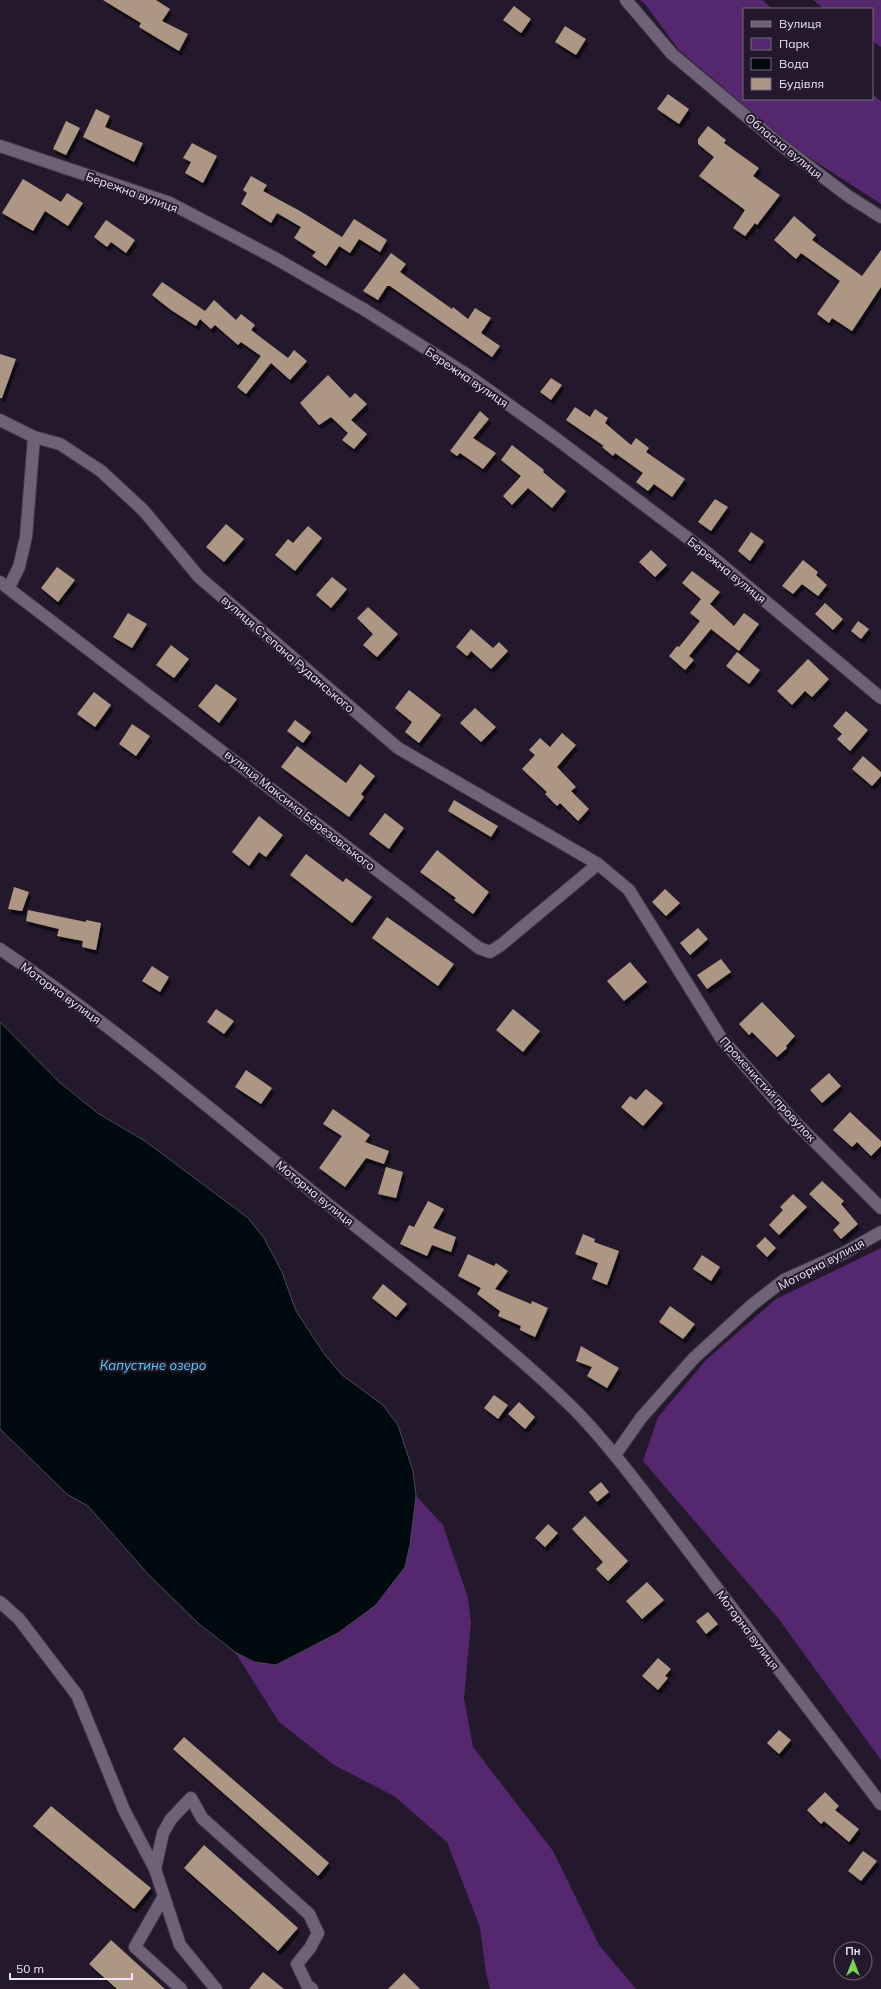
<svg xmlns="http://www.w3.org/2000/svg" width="881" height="1989" font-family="Mulish,sans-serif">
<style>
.green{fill:#54276e}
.water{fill:#000a0f;stroke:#484c54}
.building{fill:#ad9784;filter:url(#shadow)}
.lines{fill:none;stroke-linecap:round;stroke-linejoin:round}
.minor-casing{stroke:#3f3645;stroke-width:14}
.minor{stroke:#6f6278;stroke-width:12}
.labels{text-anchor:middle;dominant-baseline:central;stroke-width:4;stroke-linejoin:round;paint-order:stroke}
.street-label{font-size:12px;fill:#efe7f4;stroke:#24192c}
.water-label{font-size:13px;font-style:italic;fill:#4ed1f5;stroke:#24192c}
</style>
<defs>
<filter id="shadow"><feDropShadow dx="2.5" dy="4.5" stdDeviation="0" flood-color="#0009"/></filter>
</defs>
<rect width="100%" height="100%" fill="#24192c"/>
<!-- green -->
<path class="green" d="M640 0H762L772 9H744V99H872V94L881 101V204L793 147 679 50 645 4Z
M813 0H881V47L872 41V9H824Z
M881 1248V1760L778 1618 643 1461 658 1417 707 1359 776 1299Z
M416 1496 443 1525 468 1598 471 1623 464 1698 473 1747 553 1851 599 1945 636 1989H490L486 1973 480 1927 447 1842 394 1796 334 1765 279 1722 235 1652 254 1662 410 1545Z"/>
<!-- water -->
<path class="water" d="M0 1022 59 1082 99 1114 145 1141 248 1218 264 1238 282 1272 296 1311 325 1355 342 1375 383 1405 398 1425 413 1471 416 1496 410 1545 405 1567 376 1605 338 1633 276 1665 254 1662 235 1652 199 1624 147 1573 88 1506 68 1495 0 1429Z"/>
<!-- building -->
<path class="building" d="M103 0H156L170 9 162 21 188 34 179 51 139 27 141 23Z
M514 6 531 19 521 33 503 20Z
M565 26 586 39 576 55 555 42Z
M668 94 689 109 679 124 657 109Z
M96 109 110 116 105 127 143 143 134 162 83 137Z
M66 121 80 128 66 155 53 149Z
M708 126 726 140 724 143 759 168 753 176 780 195 757 225 755 223 745 236 733 228 745 210 699 176 714 157 698 144V139Z
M192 143 217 156 203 183 185 173 191 162 183 158Z
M251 176 267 185 263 191 300 211 342 237 354 219 387 240 380 252 359 239 350 253 339 246 326 266 312 256 316 252 294 238 301 227 277 213 271 223 241 204 247 193 243 190Z
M23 179 61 202 67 193 83 203 68 226 45 211 33 231 2 213Z
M794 216 816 235 812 240 862 276 881 250V287L852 331 832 318 829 323 817 314 840 281 801 253 796 259 774 240Z
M106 220 135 240 126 253 111 242 107 247 94 237Z
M391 253 406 264 400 272 452 309 453 307 468 319 475 308 491 318 481 333 500 346 492 357 390 286H387L378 300 363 291Z
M162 282 205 311 214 300 236 320 241 314 255 325 251 330 288 358 294 350 307 361 290 380 271 363 246 394 237 387 261 356 241 342 238 345 215 325 211 329 200 319 196 326 171 310 152 295Z
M0 354 16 359 2 398H0Z
M328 375 350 398 355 393 367 404 351 420 367 434 354 449 342 440 348 433 331 417 319 425 300 403Z
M551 378 562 385 551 400 540 392Z
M575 407 590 417 595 409 608 418 605 423 631 445 636 438 649 448 646 452 685 479 672 497 654 484 648 491 636 482 643 473 615 453 613 456 602 447 604 446 566 420Z
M480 411 489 419 473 438 496 453 483 469 460 453 457 456 450 451Z
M512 445 544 470 543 472 566 491 552 508 528 488 512 505 503 496 521 476 501 460Z
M715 499 728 507 711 531 698 522Z
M226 524 244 539 224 562 206 547Z
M308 526 322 538 295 571 275 555 288 539 293 543Z
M751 532 764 541 750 561 738 551Z
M651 550 667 565 655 577 639 562Z
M803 560 818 572 816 575 827 585 818 596 802 584 793 594 782 586Z
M57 567 75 580 58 602 41 588Z
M692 571 720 592 710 604 734 626 744 613 759 624 739 651 711 629 689 656 694 660 685 670 669 656 677 646 679 647 700 621 690 613 701 599 682 583Z
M332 577 347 589 331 608 316 595Z
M825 603 843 619 833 630 815 614Z
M368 607 398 634 377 657 363 645 373 634 357 618Z
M128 613 147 624 132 648 113 637Z
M858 621 869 629 861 639 851 631Z
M471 629 493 648 499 642 508 651 491 669 471 651 467 656 456 647Z
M171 645 189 659 174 678 156 665Z
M737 652 760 670 749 684 726 666Z
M808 659 829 679 812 697 805 691 792 705 777 691Z
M216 684 237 699 219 723 198 706Z
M409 690 441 715 419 743 405 732 412 722 395 708Z
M94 692 111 705 95 727 77 714Z
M475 708 496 727 481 742 460 723Z
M846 711 868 730 850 751 837 739 842 734 833 726Z
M295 720 311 732 303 743 287 731Z
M132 724 150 736 136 756 119 744Z
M562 733 576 745 557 767 576 787 571 791 589 809 578 821 560 803 557 806 545 794 547 792 522 769 535 755 529 750 540 738 550 747Z
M297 746 346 783 360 764 375 776 361 794 364 797 349 817 281 767Z
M863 756 881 772V776L872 786 852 769Z
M454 800 498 826 491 837 448 811Z
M385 813 404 828 389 849 369 834Z
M259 816 283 835 266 857 259 852 249 866 232 852Z
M437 850 489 892 473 914 454 900 456 898 420 872Z
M306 854 343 882 346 878 372 897 352 923 290 875Z
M14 887 29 892 22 911 8 909Z
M665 889 680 903 666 916 652 902Z
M28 910 86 922V920L101 923 96 950 82 947 83 941 57 936 59 929 26 921Z
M387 917 454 964 438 986 372 938Z
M698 928 708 939 690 955 680 943Z
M721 959 731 972 707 989 697 975Z
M630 962 647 982 624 1001 607 981Z
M152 966 169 977 160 992 142 981Z
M762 1002 795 1036 786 1046 787 1048 777 1057 752 1032 749 1035 739 1024Z
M216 1009 234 1021 224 1034 207 1022Z
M513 1009 540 1031 523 1052 496 1030Z
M246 1070 272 1088 261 1104 235 1087Z
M829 1073 841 1086 822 1103 810 1090Z
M646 1089 663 1103 643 1126 621 1107 630 1096 636 1100Z
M333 1109 370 1135 365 1142 389 1151 384 1164 366 1158 345 1187 319 1168 342 1136 323 1124Z
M850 1112 881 1141V1146L871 1156 857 1142 852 1147 833 1130Z
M386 1167 403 1172 396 1198 378 1194Z
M822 1181 844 1201 841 1204 858 1224 841 1239 833 1230 840 1223 809 1194Z
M793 1194 807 1207 779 1235 769 1225 783 1210 780 1207Z
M428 1201 444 1209 433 1228 456 1237 451 1252 432 1245 427 1256 400 1244 409 1225 414 1227Z
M583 1234 595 1239 594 1242 619 1251 607 1285 592 1279 598 1263 575 1254Z
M765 1237 776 1248 767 1257 756 1246Z
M468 1254 494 1266 496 1263 508 1271 495 1289 531 1304 532 1301 548 1308 535 1337 520 1330 521 1326 498 1316 500 1311 477 1294 481 1288 458 1276Z
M702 1255 720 1267 711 1281 693 1269Z
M383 1284 407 1304 396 1317 372 1298Z
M670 1306 695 1324 683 1339 659 1322Z
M581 1346 619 1368 607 1388 587 1376 592 1367 576 1361Z
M494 1395 508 1405 498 1419 484 1408Z
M519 1402 535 1417 525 1429 508 1414Z
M601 1482 609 1492 597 1502 589 1492Z
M585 1516 628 1561 608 1581 596 1569 603 1562 572 1529Z
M548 1524 558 1533 545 1547 535 1538Z
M647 1582 664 1600 642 1619 626 1601Z
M708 1612 718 1624 706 1634 696 1621Z
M658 1658 671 1669 665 1676 668 1678 658 1690 642 1676Z
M779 1730 791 1740 779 1754 767 1743Z
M184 1737 329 1863 318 1876 173 1749Z
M825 1792 839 1806 835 1810 859 1829 849 1842 824 1821 821 1824 807 1810Z
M51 1806 151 1888 134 1909 33 1826Z
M204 1845 298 1928 278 1951 184 1868Z
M863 1851 877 1861 861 1881 848 1871Z
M111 1940 165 1989H117L89 1964Z
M263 1972 284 1989H249Z
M404 1973 420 1989H388Z"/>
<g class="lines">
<defs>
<path id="minor" d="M626 0 672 54 777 142 848 196 881 217
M0 146 170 203 273 257 365 310 466 374 554 437 709 554 881 698
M0 420 34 437 60 444 101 471 144 511 199 577 398 748 598 864 629 890 721 1038 791 1118 881 1208
M0 582 479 948 490 952 501 945 598 864
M9 587 19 567 26 537 34 437
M0 949C112 1025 215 1113 320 1198 405 1266 494 1332 573 1408 600 1435 624 1466 647 1496L881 1804
M615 1455 641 1418 694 1358 752 1305 784 1280 844 1253 881 1232
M0 1602 19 1619 77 1695 124 1810 155 1869
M164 1896 135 1947 181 1989
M216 1989 180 1945 155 1869 163 1833 171 1819 191 1798 202 1818 309 1914 318 1933 310 1948 297 1964 307 1985 312 1989"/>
</defs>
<!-- minor casing -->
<use href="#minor" class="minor-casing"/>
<!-- minor -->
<use href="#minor" class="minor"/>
</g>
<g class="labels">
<!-- street labels -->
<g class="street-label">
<text transform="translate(784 146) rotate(39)">Обласна вулиця</text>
<text transform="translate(132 192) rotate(20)">Бережна вулиця</text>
<text transform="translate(467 377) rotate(34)">Бережна вулиця</text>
<text transform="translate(727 570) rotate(39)">Бережна вулиця</text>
<text transform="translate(288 654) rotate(41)">вулиця Степана Руданського</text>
<text transform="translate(300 810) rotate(38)">вулиця Максима Березовського</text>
<text transform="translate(61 993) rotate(36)">Моторна вулиця</text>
<text transform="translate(768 1089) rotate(48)">Променистий провулок</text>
<text transform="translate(315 1193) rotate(39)">Моторна вулиця</text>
<text transform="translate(821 1264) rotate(-28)">Моторна вулиця</text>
<text transform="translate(748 1630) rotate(53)">Моторна вулиця</text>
</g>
<!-- water labels -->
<g class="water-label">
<text x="153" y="1365">Капустине озеро</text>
</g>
</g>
<!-- legend -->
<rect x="743" y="8" width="130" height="92" fill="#24192c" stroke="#756b7c"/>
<rect x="751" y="21" width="20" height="6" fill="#6f6278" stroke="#756b7c"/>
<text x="779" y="28" font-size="12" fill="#efe7f4">Вулиця</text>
<rect x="751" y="38" width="20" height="12" fill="#54276e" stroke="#756b7c"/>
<text x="779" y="48" font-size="12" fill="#efe7f4">Парк</text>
<rect x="751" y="58" width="20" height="12" fill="#000a0f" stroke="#756b7c"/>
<text x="779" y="68" font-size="12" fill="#efe7f4">Вода</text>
<rect x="751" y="78" width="20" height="12" fill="#ad9784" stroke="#756b7c"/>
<text x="779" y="88" font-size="12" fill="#efe7f4">Будівля</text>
<!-- north arrow -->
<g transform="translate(853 1961)"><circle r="19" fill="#24192c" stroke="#756b7c"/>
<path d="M0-3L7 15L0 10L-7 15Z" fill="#7dd154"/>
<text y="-6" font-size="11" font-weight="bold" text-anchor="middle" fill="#efe7f4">Пн</text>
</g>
<!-- scale -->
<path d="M10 1973v6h122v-6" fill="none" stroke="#efe7f4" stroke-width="2"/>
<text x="16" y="1973" font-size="12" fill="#efe7f4" stroke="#24192c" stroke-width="3" paint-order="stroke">50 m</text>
</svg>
